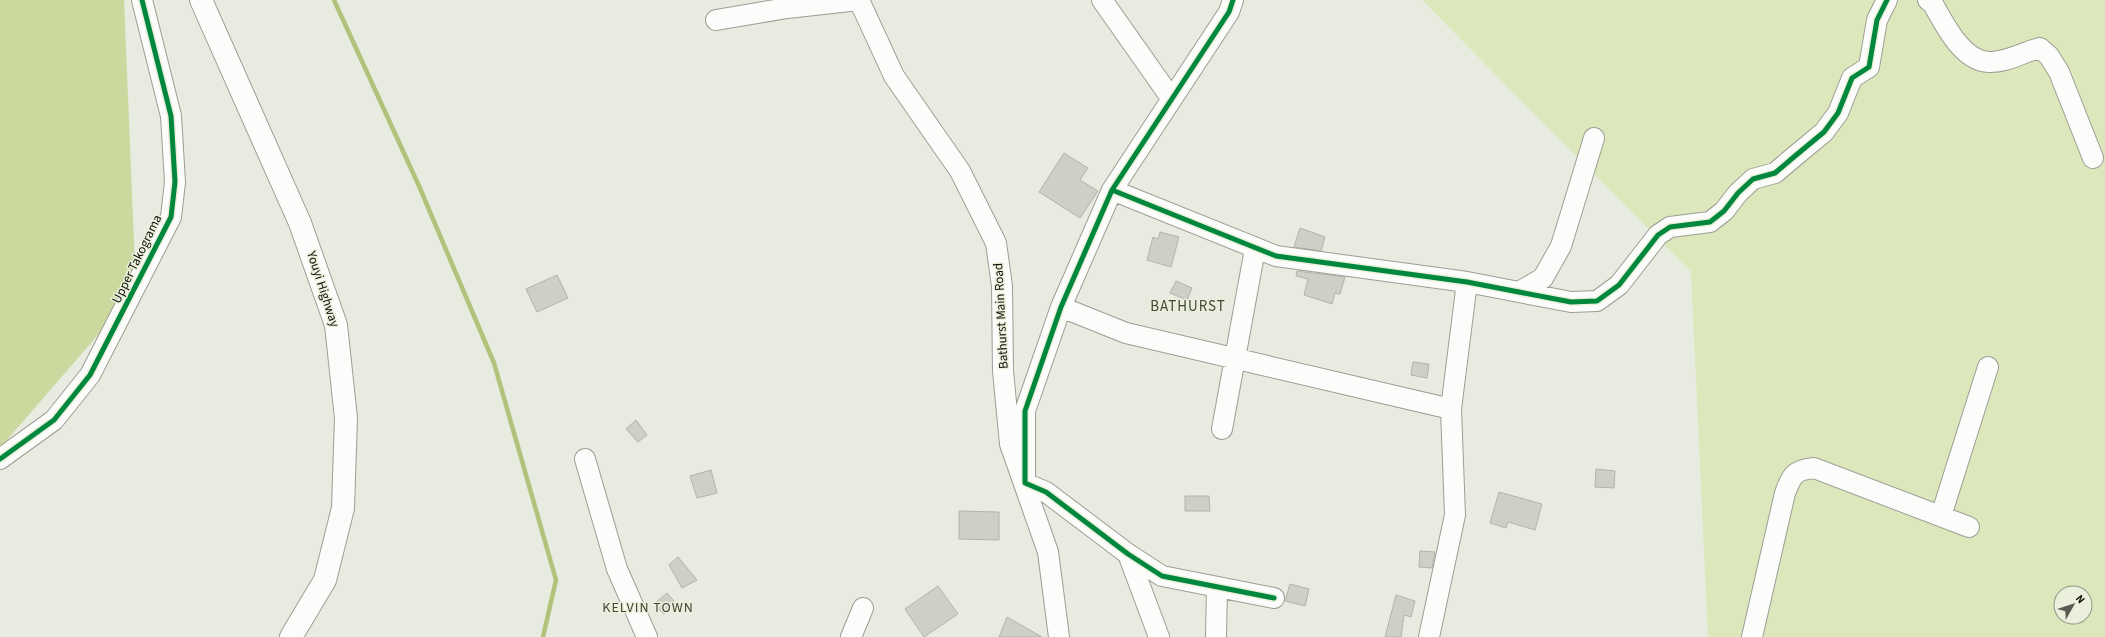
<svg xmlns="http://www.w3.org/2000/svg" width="2105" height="637" font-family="'Source Sans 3',sans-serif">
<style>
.green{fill:#dce8bb;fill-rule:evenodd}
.forest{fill:#cbd99f}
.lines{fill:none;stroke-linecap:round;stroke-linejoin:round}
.stream{stroke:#b1c27a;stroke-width:4.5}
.building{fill:#ced0c7;stroke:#b2b4ab}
.minor-casing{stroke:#9c9e96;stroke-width:22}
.major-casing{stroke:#9c9e96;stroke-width:24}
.minor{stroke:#fcfcfa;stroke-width:20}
.major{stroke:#fcfcfa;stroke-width:22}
.cycleway-casing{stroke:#eaf0db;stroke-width:8}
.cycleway{stroke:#00873e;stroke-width:5}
.labels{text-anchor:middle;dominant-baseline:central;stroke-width:3;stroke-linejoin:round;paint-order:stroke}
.street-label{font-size:13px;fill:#0d0f08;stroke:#eaf0db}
.neighbourhood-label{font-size:14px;letter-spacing:1px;fill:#414634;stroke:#eaf0db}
.quarter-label{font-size:15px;letter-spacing:1px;fill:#414634;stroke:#eaf0db}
</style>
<rect width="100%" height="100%" fill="#e8ebe0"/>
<!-- green -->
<path class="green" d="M1422 0H2105V637H1708L1691 272ZM2061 593H2085V617H2061Z"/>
<!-- forest -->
<path class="forest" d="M0 0H124L136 291 0 448Z"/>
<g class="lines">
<!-- stream -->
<path class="stream" d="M334 0 419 186 494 363 556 580 543 637"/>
</g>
<!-- building -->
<path class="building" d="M1064 153 1088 168 1080 180 1098 191 1080 218 1039 192Z
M1300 228 1325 237 1321 251 1294 247Z
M1160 232 1179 237 1171 267 1147 260 1153 237 1158 239Z
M1297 271 1345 277 1340 294 1335 293 1332 304 1304 295 1308 279 1296 276Z
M557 275 568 298 537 312 526 289Z
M1176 281 1192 288 1187 300 1170 293Z
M1413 362 1429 364 1427 378 1411 375Z
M636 420 647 435 638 442 626 429Z
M1596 469 1615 471 1614 488 1595 487Z
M711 470 717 493 697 498 690 476Z
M1499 492 1542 504 1535 530 1508 522 1506 528 1490 523Z
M1185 496H1209L1210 511H1185Z
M959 511 999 512V540L959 539Z
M1420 551 1435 552 1432 568 1419 567Z
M678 557 697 580 682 588 669 565Z
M1290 584 1309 589 1305 606 1285 601Z
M938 586 958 614 924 637 905 609Z
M667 593 674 601 664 614 654 604Z
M1396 595 1415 601 1411 617 1404 615 1401 637H1385Z
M1007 617 1042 637H999Z"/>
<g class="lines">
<defs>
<path id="minor" d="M859 0 894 76 960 171 996 243 1002 286 1003 371 1010 444 1048 552 1059 637
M1102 0 1171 98
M1233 0 1229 12 1112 190 1061 307 1025 411V483L1046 492 1128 554 1162 576 1274 598
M1928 0 1933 4C1945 25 1962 61 1989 62 2006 63 2023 52 2040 48L2049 56 2059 72 2093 158
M716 20 787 8 859 0
M1112 190 1276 256 1467 282 1571 302 1597 301 1619 285 1658 235 1670 227 1710 222 1724 211 1738 193 1753 179 1775 173 1795 156 1824 132 1838 113 1852 78 1869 67 1877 20 1887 0
M1519 292 1543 278 1561 246 1594 138
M1061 307 1126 333 1451 409
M1222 429 1255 249
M0 459 54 420 90 375 171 217 175 182 171 116 142 0
M585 459 617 569 647 637
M1941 516 1988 367
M1128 554 1159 637
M851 637 863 608
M1216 637 1217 587
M1429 637 1455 515 1451 409 1467 282
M1752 637 1785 493C1792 475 1794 470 1814 468L1969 527"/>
<path id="major" d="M201 0 300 223 336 325 346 418 343 508 325 580 291 637"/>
</defs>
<!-- minor casing -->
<use href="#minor" class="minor-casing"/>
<!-- major casing -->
<use href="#major" class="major-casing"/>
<!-- minor -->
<use href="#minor" class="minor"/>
<!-- major -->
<use href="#major" class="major"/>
<defs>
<path id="cycleway" d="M1233 0 1229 12 1112 190 1061 307 1025 411V483L1046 492 1128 554 1162 576 1274 598
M1112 190 1276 256 1467 282 1571 302 1597 301 1619 285 1658 235 1670 227 1710 222 1724 211 1738 193 1753 179 1775 173 1795 156 1824 132 1838 113 1852 78 1869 67 1877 20 1887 0
M0 459 54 420 90 375 171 217 175 182 171 116 142 0"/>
</defs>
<!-- cycleway casing -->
<use href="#cycleway" class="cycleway-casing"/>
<!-- cycleway -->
<use href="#cycleway" class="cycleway"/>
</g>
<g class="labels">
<!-- street labels -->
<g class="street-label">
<text transform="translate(137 259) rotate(-64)">Upper Takograma</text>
<text transform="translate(323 289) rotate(72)">Youyi Highway</text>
<text transform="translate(1001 316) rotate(-93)">Bathurst Main Road</text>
</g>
<!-- neighbourhood labels -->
<g class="neighbourhood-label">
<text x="648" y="608">KELVIN TOWN</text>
</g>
<!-- quarter labels -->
<g class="quarter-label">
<text x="1188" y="306">BATHURST</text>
</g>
</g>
<!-- north arrow -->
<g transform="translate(2073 605) rotate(51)"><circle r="19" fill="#eaf0db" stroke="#929687"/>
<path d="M0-3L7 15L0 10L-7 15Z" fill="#5a5c54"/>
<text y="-6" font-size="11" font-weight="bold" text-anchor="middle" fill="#0d0f08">N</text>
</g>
</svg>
